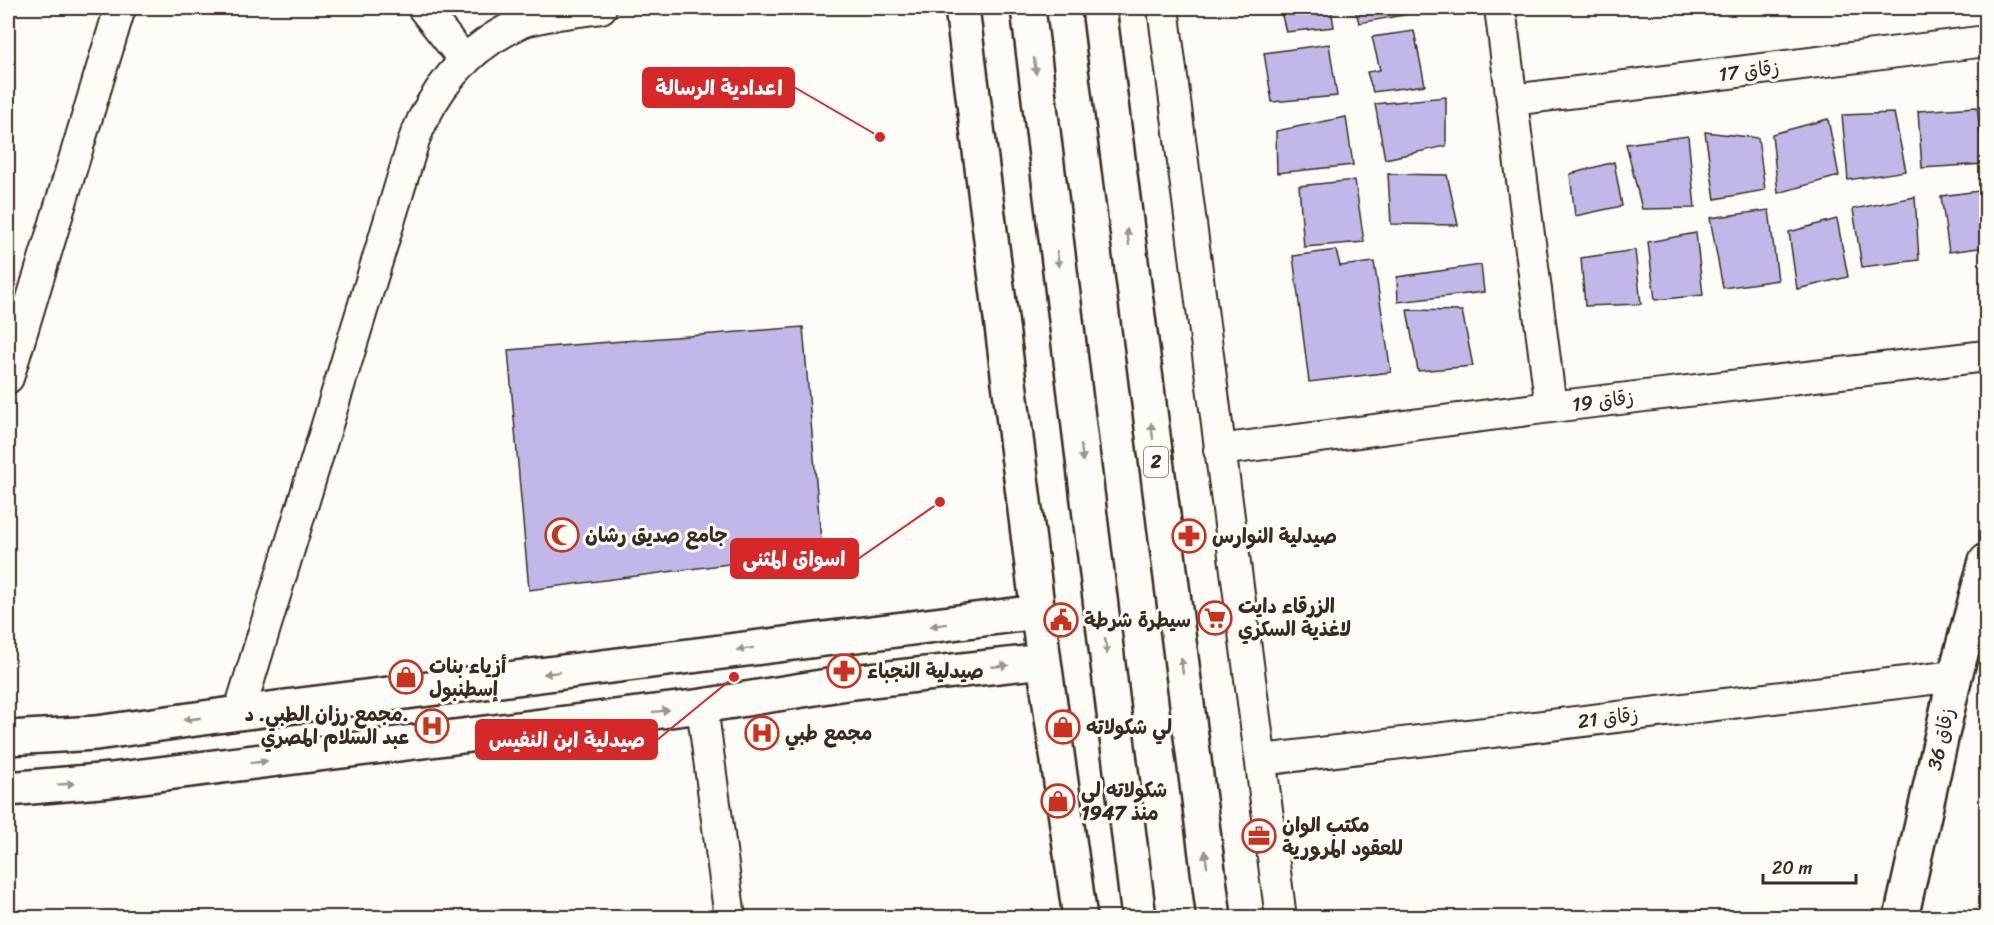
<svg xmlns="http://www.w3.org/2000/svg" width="1994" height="925" font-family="Sriracha,'Playpen Sans Arabic',sans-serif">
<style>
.building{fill:#c2b7e9;stroke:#3b2a1e;stroke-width:1.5}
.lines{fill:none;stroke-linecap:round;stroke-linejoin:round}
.minor-casing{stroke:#3b2a1e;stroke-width:34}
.tertiary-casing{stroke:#3b2a1e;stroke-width:38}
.trunk-casing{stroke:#3b2a1e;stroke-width:38}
.minor{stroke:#fdfcf7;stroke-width:30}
.tertiary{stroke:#fdfcf7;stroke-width:33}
.trunk{stroke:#fdfcf7;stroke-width:33}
.oneway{fill:#9c938a}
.labels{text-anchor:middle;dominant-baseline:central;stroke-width:6;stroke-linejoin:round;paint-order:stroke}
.shield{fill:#fdfcf7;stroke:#75695f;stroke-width:1.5}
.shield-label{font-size:18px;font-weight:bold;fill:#3b2a1e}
.street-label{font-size:20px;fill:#3b2a1e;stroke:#fdfcf7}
.poi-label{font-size:20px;font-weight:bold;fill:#3b2a1e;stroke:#fdfcf7;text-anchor:start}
.leader{fill:none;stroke:#d62828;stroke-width:2}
.callout-dot{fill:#d62828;stroke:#fdfcf7;stroke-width:2}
.callout{fill:#d62828;stroke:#d62828;stroke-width:2}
.callout-label{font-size:21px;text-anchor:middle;font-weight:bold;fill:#fff}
</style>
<rect width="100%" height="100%" fill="#fdfcf7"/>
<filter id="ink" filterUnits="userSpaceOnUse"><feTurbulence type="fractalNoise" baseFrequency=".0167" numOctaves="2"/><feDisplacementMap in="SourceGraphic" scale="12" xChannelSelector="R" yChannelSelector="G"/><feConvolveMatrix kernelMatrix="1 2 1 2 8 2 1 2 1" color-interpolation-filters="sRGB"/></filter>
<g filter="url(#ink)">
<!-- building -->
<path class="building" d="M1280 8H1331L1334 27 1286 32Z
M1355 8H1426L1427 11 1359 23Z
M1414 31 1425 85 1373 92 1367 72 1380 70 1372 37Z
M1329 44 1337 96 1272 102 1264 53Z
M1446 97V146L1385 159 1375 104Z
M1977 107 1984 164 1922 168 1918 111Z
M1894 113 1906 171 1848 180 1842 115Z
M1346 117 1353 165 1277 173 1276 131Z
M1828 119 1839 176 1778 193 1772 134Z
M1705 132 1758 138 1765 190 1715 199Z
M1688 136 1695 208 1642 209 1626 144Z
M1614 162 1622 206 1575 216 1570 174Z
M1388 174 1447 175 1458 225 1391 224Z
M1355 180 1364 242 1304 247 1299 186Z
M1986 190V247L1949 252 1941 196Z
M1915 197 1919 260 1862 267 1853 209Z
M1769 210 1778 280 1723 288 1710 218Z
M1837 219 1848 277 1797 289 1789 232Z
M1696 233 1703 295 1655 300 1648 242Z
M1336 250 1340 266 1374 262 1391 372 1309 382 1293 256Z
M1635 250 1641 304 1585 306 1581 258Z
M1481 265 1484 292 1398 302 1397 277Z
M1407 310 1462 311 1473 366 1418 371Z
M803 327 822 552 529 590 508 350Z"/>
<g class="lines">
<defs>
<path id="minor" d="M423 8 465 61
M1163 8 1281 918
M1500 8 1551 407
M1512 100 1986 41
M8 378 120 8
M1219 450 1551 407 1986 356
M702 706 730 918
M239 713 415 137C433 93 463 53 507 30 513 27 520 22 528 20 551 14 576 11 601 8
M1261 760 1955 676"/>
<path id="tertiary" d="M962 8 1044 661 1080 918
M8 738 96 733 239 713 1038 612
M8 789 111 780 702 706 853 682 1044 661
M1901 918 1955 676 1986 561"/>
<path id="trunk" d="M1028 8 1139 918
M1099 8 1214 918"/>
</defs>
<!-- minor casing -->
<use href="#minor" class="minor-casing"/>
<!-- tertiary casing -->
<use href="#tertiary" class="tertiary-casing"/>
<!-- trunk casing -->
<use href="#trunk" class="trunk-casing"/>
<!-- minor -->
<use href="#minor" class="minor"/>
<!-- tertiary -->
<use href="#tertiary" class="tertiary"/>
<!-- trunk -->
<use href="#trunk" class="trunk"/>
</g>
<!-- one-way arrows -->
<defs><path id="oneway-solid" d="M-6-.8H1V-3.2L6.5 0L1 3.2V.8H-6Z" transform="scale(1.5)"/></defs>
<g class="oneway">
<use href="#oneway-solid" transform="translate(1035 66) rotate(83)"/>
<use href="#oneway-solid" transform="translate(1128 237) rotate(-97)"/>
<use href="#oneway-solid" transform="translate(1058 259) rotate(83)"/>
<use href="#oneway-solid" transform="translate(1152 431) rotate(-97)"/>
<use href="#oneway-solid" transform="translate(1082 453) rotate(83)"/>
<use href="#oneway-solid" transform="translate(939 625) rotate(173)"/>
<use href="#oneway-solid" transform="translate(1106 646) rotate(83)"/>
<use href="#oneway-solid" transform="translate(745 649) rotate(173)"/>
<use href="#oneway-solid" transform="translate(1000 666) rotate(-6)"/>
<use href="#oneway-solid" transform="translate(1182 666) rotate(-97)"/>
<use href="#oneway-solid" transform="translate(552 673) rotate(173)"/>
<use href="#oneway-solid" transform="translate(661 711) rotate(-7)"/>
<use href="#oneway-solid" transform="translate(192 719) rotate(172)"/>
<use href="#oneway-solid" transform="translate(259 762) rotate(-7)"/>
<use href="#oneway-solid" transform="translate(66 784) rotate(-5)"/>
<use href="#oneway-solid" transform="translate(1206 859) rotate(-97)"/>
</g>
</g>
<!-- icons -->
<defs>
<symbol id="mosque-ring" viewBox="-11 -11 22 22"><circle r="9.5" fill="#fdfcf7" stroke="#c8321e" stroke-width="1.5"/><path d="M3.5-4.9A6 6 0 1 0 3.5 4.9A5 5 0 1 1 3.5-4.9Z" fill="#c8321e"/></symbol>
<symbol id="pharmacy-ring" viewBox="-11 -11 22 22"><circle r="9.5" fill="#fdfcf7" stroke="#c8321e" stroke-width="1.5"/><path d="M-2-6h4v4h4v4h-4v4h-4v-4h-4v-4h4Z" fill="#c8321e"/></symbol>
<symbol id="supermarket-ring" viewBox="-11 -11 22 22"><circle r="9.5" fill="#fdfcf7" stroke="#c8321e" stroke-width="1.5"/><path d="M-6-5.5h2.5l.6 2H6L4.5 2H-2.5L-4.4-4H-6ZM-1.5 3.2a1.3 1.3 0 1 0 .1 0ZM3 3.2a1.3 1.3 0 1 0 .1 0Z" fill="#c8321e"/></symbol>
<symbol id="civic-ring" viewBox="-11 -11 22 22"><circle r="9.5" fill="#fdfcf7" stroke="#c8321e" stroke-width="1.5"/><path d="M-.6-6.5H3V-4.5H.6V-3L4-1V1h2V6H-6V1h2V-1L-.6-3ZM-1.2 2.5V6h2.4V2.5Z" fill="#c8321e"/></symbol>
<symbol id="shop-ring" viewBox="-11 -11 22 22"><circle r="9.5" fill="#fdfcf7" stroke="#c8321e" stroke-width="1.5"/><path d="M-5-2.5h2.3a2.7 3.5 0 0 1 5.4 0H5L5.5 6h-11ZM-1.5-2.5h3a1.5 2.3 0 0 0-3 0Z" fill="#c8321e"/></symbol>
<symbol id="hospital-ring" viewBox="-11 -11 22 22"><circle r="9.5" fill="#fdfcf7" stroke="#c8321e" stroke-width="1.5"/><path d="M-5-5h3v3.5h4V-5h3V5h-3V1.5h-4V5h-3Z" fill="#c8321e"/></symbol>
<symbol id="office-ring" viewBox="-11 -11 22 22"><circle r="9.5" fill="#fdfcf7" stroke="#c8321e" stroke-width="1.5"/><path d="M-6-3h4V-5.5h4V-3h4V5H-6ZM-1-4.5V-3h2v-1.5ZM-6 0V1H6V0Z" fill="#c8321e"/></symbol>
</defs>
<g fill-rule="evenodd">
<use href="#mosque-ring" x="543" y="516" width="38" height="38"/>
<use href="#pharmacy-ring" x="1170" y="517" width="38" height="38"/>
<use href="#supermarket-ring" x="1196" y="599" width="38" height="38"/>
<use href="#civic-ring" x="1042" y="601" width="38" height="38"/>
<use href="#pharmacy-ring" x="825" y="652" width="38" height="38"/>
<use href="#shop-ring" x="387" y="658" width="38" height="38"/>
<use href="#hospital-ring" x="413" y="707" width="38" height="38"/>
<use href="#shop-ring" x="1044" y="708" width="38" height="38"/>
<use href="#hospital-ring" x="743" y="714" width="38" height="38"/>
<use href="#shop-ring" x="1039" y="782" width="38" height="38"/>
<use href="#office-ring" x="1240" y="817" width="38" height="38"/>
</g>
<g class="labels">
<!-- shield labels -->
<rect class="shield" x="1144" y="447" width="24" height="30" rx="4.5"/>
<g class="shield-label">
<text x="1156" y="462">2</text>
</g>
<!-- street labels -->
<g class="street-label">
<text transform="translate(1749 71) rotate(-7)">زقاق 17</text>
<text transform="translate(1603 401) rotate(-7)">زقاق 19</text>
<text transform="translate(1608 718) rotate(-7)">زقاق 21</text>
<text transform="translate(1941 739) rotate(-77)">زقاق 36</text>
</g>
<!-- poi labels -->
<g class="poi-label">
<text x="585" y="535">جامع صديق رشان</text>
<text x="1212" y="536">صيدلية النوارس</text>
<text x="1238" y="606">الزرقاء دايت<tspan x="1238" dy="23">لاغذية السكري</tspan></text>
<text x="1084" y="620">سيطرة شرطة</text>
<text x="429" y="666">أزياء بنات<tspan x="429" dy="23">إسطنبول</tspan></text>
<text x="867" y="671">صيدلية النجباء</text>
<text x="409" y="714" text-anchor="end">مجمع رزان الطبي. د.<tspan x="409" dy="23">عبد السلام المصري</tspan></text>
<text x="1086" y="727">لي شكولاته</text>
<text x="785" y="733">مجمع طبي</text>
<text x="1081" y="790">شكولاته لي<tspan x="1081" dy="23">منذ 1947</tspan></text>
<text x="1282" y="825">مكتب الوان<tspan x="1282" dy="23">للعقود المرورية</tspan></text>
</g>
</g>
<!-- callouts -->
<path class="leader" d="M880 137L794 87M940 502L858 559M734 677L657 740"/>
<g class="callout-dot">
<circle cx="880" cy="137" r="6"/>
<circle cx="940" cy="502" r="6"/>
<circle cx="734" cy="677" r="6"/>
</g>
<g class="callout">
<rect x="643" y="68" width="151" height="39" rx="6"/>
<rect x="731" y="539" width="127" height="39" rx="6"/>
<rect x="476" y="720" width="181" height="39" rx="6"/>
</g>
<g class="callout-label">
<text x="719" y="95">اعدادية الرسالة</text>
<text x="794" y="566">اسواق المثنى</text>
<text x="567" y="747">صيدلية ابن النفيس</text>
</g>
<!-- margin -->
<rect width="1994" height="925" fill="none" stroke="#fdfcf7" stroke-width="30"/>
<rect x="15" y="15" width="1964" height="895" fill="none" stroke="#3b2a1e" stroke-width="2" filter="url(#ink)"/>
<!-- scale -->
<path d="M1763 874v9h93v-9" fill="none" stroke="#3b2a1e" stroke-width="3"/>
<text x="1772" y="874" font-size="18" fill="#3b2a1e" stroke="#fdfcf7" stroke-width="4.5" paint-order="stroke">20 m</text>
</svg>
